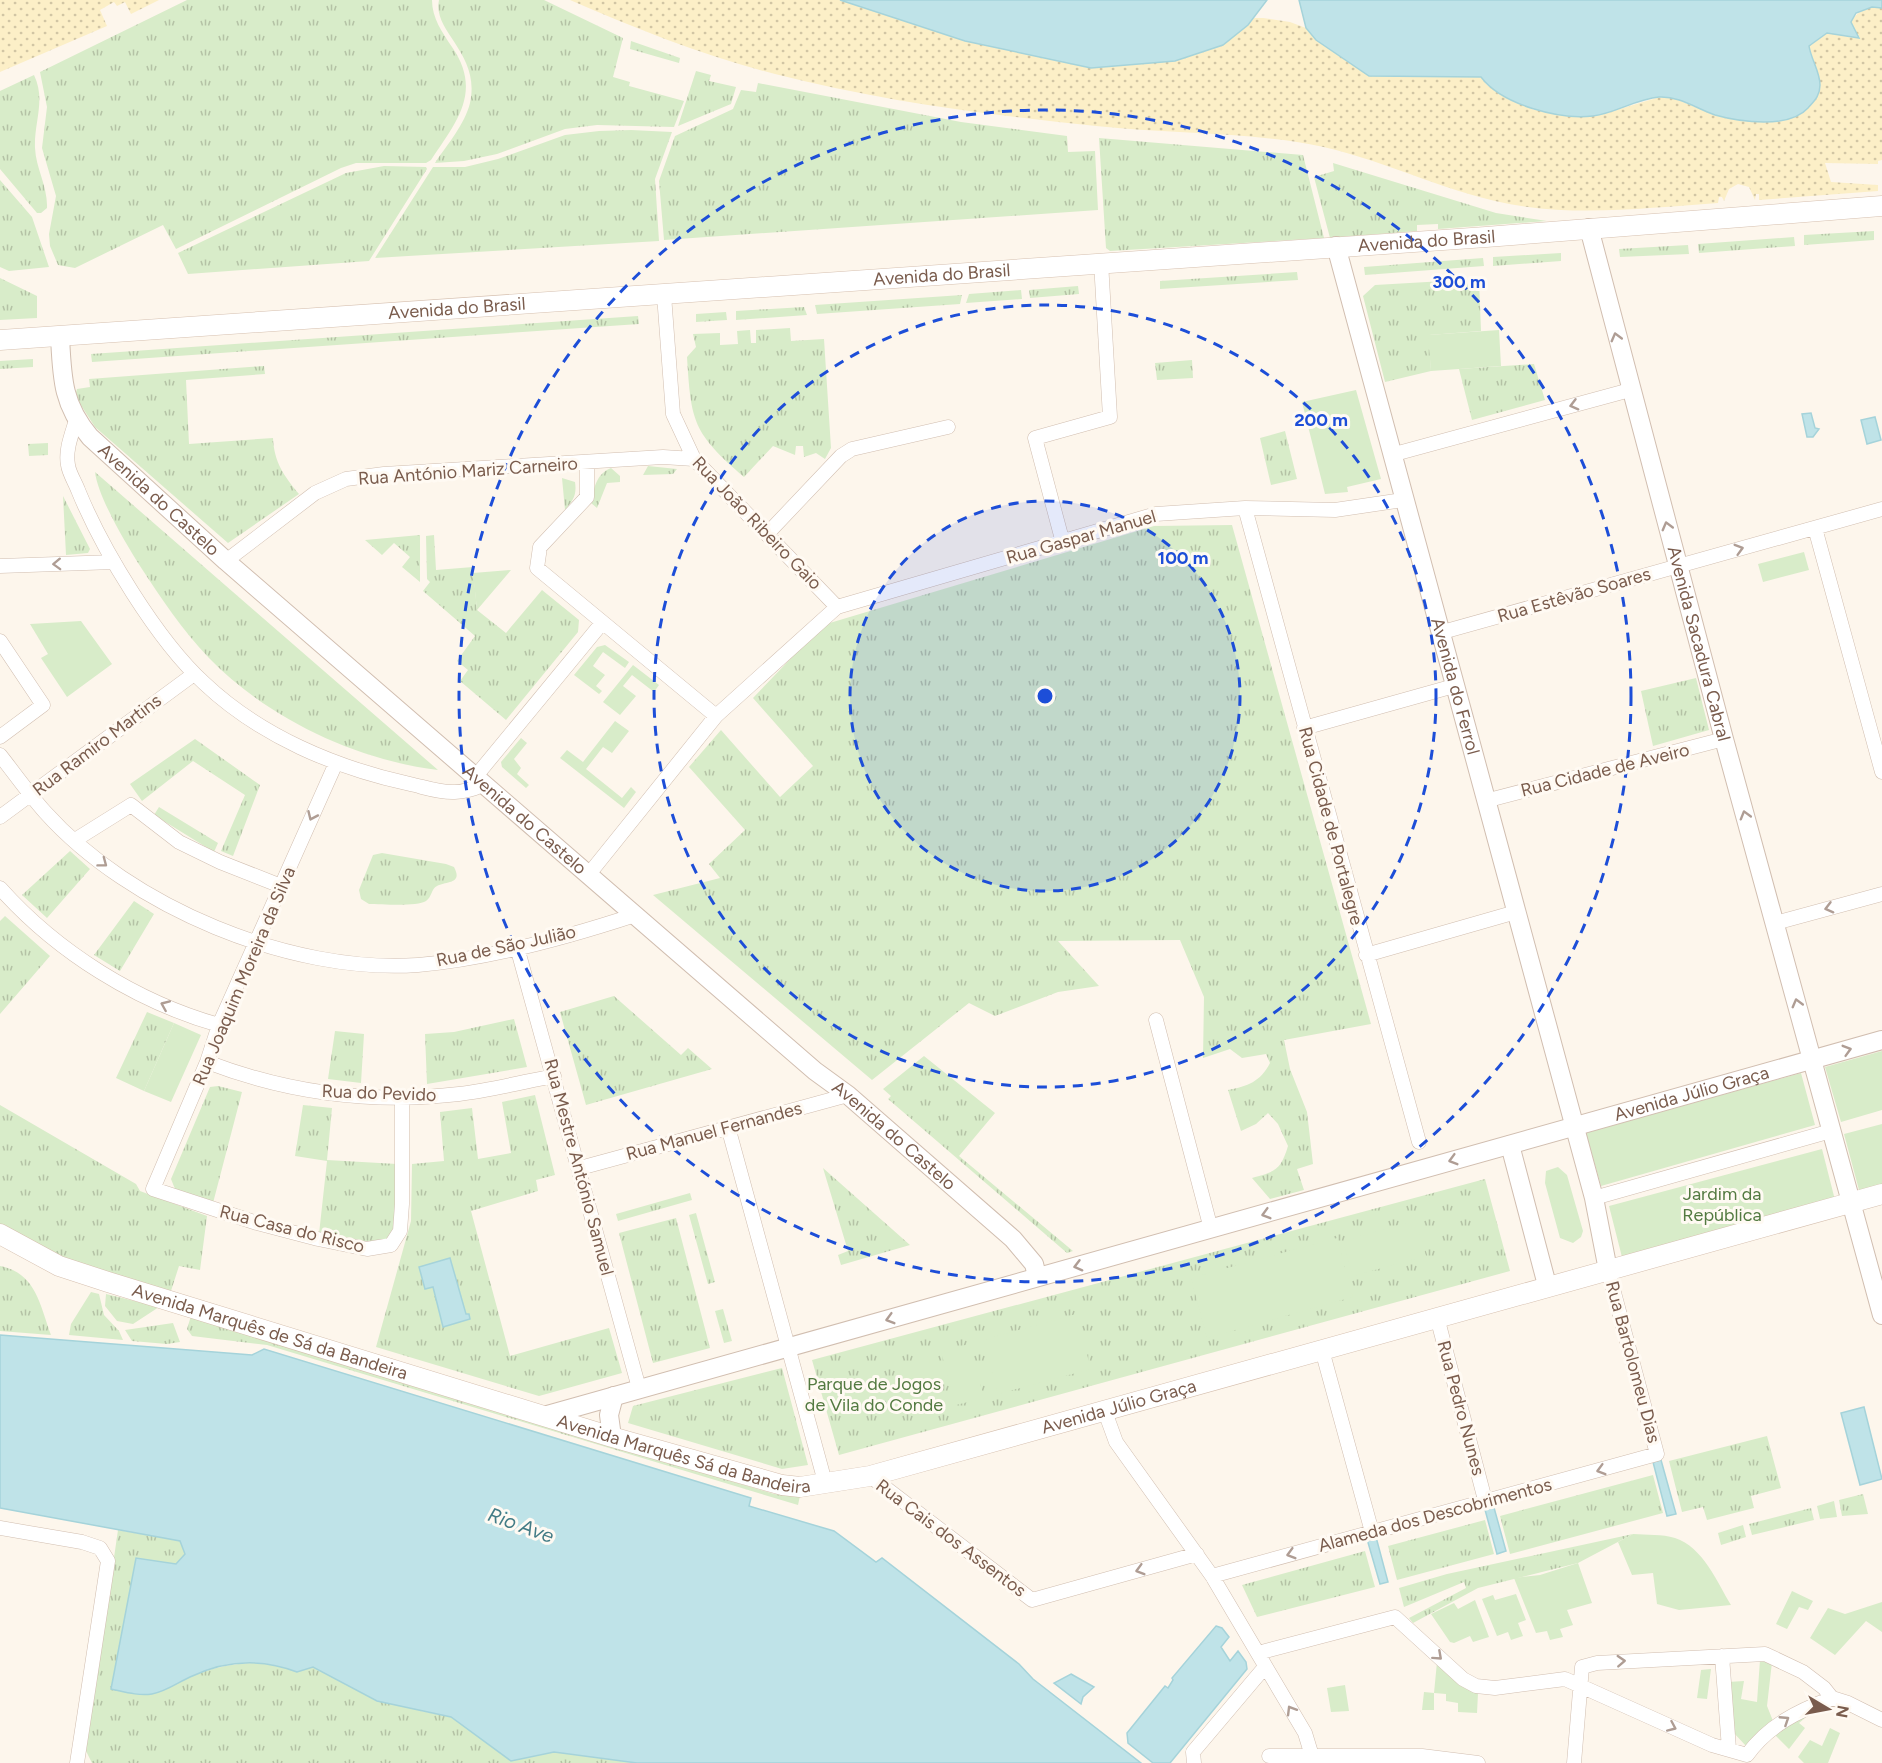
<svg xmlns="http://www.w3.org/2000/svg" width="1882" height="1763" font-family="Figtree,sans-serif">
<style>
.grass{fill:url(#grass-tufts)}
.sand{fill:url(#sand-dots)}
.garden{fill:#d8ecc9}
.water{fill:#bfe3e8;stroke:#a5d3da;stroke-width:1.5}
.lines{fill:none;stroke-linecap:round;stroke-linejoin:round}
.minor-casing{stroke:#d1beb0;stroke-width:15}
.tertiary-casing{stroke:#d1beb0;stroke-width:20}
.secondary-casing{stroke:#d6c0b0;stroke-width:21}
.minor{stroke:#fff;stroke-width:14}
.tertiary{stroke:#fff;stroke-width:18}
.secondary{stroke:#fff;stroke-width:20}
.oneway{stroke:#af9d94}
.ring{fill:none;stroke:#1d4ed8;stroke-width:3;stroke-dasharray:10 8}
.labels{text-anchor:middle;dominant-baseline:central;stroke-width:6;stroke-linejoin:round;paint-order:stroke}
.street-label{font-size:18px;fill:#7a5c4d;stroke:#fffaf3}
.park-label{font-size:18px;fill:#537a41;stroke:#fffaf3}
.water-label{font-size:20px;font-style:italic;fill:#437c86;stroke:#fffaf3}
.centre{fill:#1d4ed8;stroke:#fffaf3;stroke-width:3}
.ring-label{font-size:18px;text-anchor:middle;font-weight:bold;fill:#1d4ed8;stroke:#fffaf3;stroke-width:6;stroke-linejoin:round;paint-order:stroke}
</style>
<defs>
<pattern id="grass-tufts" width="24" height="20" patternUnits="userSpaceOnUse" patternTransform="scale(1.5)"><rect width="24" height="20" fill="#d8ecc9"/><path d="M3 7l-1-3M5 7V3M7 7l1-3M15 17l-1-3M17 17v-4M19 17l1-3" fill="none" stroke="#b4c2a5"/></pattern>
<pattern id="sand-dots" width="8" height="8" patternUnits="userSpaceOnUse" patternTransform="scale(1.5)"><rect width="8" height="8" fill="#fcefc7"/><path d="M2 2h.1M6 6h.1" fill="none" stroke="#d1c5a4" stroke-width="1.8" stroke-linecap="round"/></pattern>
</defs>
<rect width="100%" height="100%" fill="#fdf6ec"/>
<!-- grass -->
<path class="grass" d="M187 0H432C432 18 442 32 452 47 483 92 456 122 431 160L426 163H356L341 168 176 249 163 225 75 268 58 265 50 246 49 234 56 196 42 148 47 107 40 72Z
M439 0H544L623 38 613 77 630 82 629 86 684 101 674 127 597 125 565 129 497 154 464 161 435 163C447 145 465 124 470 103 481 53 432 32 439 0Z
M631 41 680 58 679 63 630 49Z
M696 71 711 75 709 81 736 87 731 104 678 126Z
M34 75C46 100 34 122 35 148 36 169 48 187 47 208L41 213H37L0 169V91Z
M758 83 961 122 1067 136 1068 152 1095 151 1098 210 664 240 659 181 675 136 733 109 741 90 756 92Z
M631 130 672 132 655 179 659 241 375 258 433 167H465L498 159 565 135 599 131Z
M1099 138 1303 155 1324 238 1110 251 1106 248Z
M1333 163 1496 213 1547 221 1438 229V224L1417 225V231L1330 238 1314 177 1334 171Z
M384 166 426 167 427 169 369 261 188 274 178 253 346 173Z
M0 180 32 217 49 267 9 271 0 267Z
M1874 231V240L1804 245V235Z
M1794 237 1795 246 1699 253 1698 244Z
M1688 245 1689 254 1620 257 1619 249Z
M1561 253V261L1493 266V257Z
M1483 258 1484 266 1365 275 1364 267Z
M1297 272 1298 280 1160 289V281Z
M0 278 37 296V318L0 320Z
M1479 279 1481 331 1429 335 1431 371 1385 382 1363 296 1375 285Z
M1078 286 1079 294 1030 298 1029 290Z
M1021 290 1022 299 966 303 969 294Z
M962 295 960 304 817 314 815 305Z
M804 307 807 315 736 320V311Z
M726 312 727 320 696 322V314Z
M638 316 639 324 92 362 91 354Z
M790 328 791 341 824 339 831 448 825 459 816 453 804 457 803 446H796L795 455 773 446 744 477C693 433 691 422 687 357L696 347 693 334 720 333V345L738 344 737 331 750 330 751 343H756V330Z
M33 359V367L0 369V361Z
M1192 360 1193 378 1157 380 1155 363Z
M1534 364 1545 400 1472 420 1459 369Z
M264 366 265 374 186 380 189 444 273 438C274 462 284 476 299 494L228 543 95 427 75 396 77 389 90 387 89 379Z
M1285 431 1297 479 1271 485 1260 438Z
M48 443V455L29 456 28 444Z
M648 466 677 469 673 474 643 475Z
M611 468 620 476V482L607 483 597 508 591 503C594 488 596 474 611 468Z
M95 472 438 770C355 760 267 718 209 658 182 630 161 598 140 566 126 544 98 497 95 472Z
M562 478 575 482C577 495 573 501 565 510Z
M63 496 90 549 88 553 66 555Z
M1232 525 1371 1024 1284 1040 1290 1069 1307 1112 1313 1164 1297 1169 1304 1190 1270 1199 1252 1178C1276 1172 1281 1169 1288 1146L1278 1124 1268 1113 1256 1124 1241 1131 1228 1090C1248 1086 1260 1082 1270 1063L1266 1054 1242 1058 1230 1049 1203 1058 1204 997 1180 940 1058 941 1099 986 1058 992 995 1016 969 1003 872 1080 653 895 720 878 709 864 745 830 689 767 721 730 780 797 813 766 753 698 823 625 1154 526Z
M420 535V582L402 567 410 557 394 543 382 555 365 540Z
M434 535 436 570 473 567 477 610 506 633 542 590 579 620 578 632 506 720 460 681 468 670 457 661 475 636 423 591 430 582 427 579 426 536Z
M1696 678 1709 730 1653 746 1641 691Z
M195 739 260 785 233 856 221 851 245 795 193 761 142 801 130 784Z
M159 807 218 843 214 852 154 815Z
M70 851 90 869 47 918 22 895Z
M382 853 446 864 454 867C463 884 447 881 437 886 431 889 432 897 426 901 417 907 381 904 369 904L361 899 359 890 373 855Z
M134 901 154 914 120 971 94 955Z
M5 916 50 956 0 1014V921Z
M614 996 681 1055 688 1048 712 1069 586 1105 560 1012Z
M147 1012 174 1023 144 1091 116 1078Z
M514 1019 527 1067 427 1084 425 1034 454 1032Z
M335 1031 364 1034 361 1083 328 1079Z
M924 1056 995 1113 959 1156 1073 1251 1067 1253 888 1099 891 1096 883 1089Z
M218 1086 242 1092 213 1203 175 1189 171 1179 210 1087Z
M535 1095 555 1175 536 1180 538 1191 471 1211 510 1356 609 1328 622 1373 539 1396 376 1347 411 1221 412 1164 444 1161 440 1112 472 1108 478 1159 511 1153 502 1102Z
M0 1105 136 1184 140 1191 207 1216 200 1270 179 1266 170 1294 63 1258 0 1225Z
M303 1105 332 1108 327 1160 397 1164 395 1228 386 1241 368 1245 319 1234 327 1161 295 1156Z
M823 1168 910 1245 841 1265 838 1255 848 1251Z
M1485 1179 1510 1271 839 1455 812 1360Z
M690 1193 692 1200 618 1221 616 1214Z
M696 1213 715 1282 708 1284 689 1215Z
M676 1218 710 1348 653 1363 619 1233Z
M0 1266C36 1273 40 1305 51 1335L0 1331Z
M91 1292 99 1294 104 1315 119 1331 123 1340 69 1335 71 1324Z
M106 1294 159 1307 133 1324 117 1321 105 1306Z
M723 1309 732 1341 724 1343 715 1311Z
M191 1316 774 1494 800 1496 798 1505 267 1345 192 1336 187 1329Z
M173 1323 180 1342 167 1344 132 1341 125 1330Z
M782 1368 808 1465 782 1469 628 1423 633 1406Z
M1767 1436 1781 1488 1751 1496 1754 1508 1707 1520 1703 1507 1682 1512 1669 1461Z
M1653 1475 1663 1513 1510 1554 1500 1516Z
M1863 1494 1868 1514 1842 1516 1839 1500Z
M1834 1501 1837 1517 1820 1519 1817 1506Z
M1811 1508 1814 1520 1752 1535 1749 1524Z
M1485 1520 1494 1554 1397 1580 1388 1546Z
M1743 1525 1746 1537 1721 1545 1718 1533Z
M118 1530 180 1541 185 1554 176 1564 193 1675C230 1663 261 1657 297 1672L313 1667 421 1711 451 1717 511 1760 554 1752 637 1763H92L86 1751Z
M1633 1534 1578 1563 1478 1588 1413 1623 1409 1618 1466 1588 1464 1582 1404 1607 1399 1588 1447 1574Z
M1365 1551 1375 1587 1257 1617 1242 1585Z"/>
<!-- sand -->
<path class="sand" d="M0 0H159L131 14 125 2 117 6 114 2 100 10 107 26 0 72Z
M570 0H840L965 41 1091 68 1223 45 1254 18H1263L1290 22 1306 28 1316 40 1369 76 1481 77 1487 85 1534 110H1616L1660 97 1674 98 1714 115 1735 119 1779 120 1794 117 1805 111 1820 84 1809 46 1827 33 1858 37 1851 22C1858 10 1868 6 1882 8V160L1878 161V164L1825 163 1831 182 1878 185V191L1759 200V194H1756L1755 200 1749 187 1738 184 1729 189 1724 201 1722 197H1719L1718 203C1644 208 1568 218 1495 201 1427 185 1366 152 1297 142 1230 132 1163 133 1096 126 989 115 880 101 775 74 704 56 637 29 570 0Z"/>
<!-- garden -->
<path class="garden" d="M1499 330 1501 366 1431 371 1428 335Z
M1356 390 1381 479 1347 487 1348 492 1325 494 1302 402Z
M1804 552 1809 570 1763 582 1758 564Z
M511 570 477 610 473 573Z
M81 621 112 664 67 697 41 658 48 654 30 624Z
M605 645 629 662 625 668 603 652 593 666 605 675 596 686 602 691 599 694 574 675 597 647Z
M633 665 659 685 654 692 632 675 623 686 636 696 620 715 603 702Z
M615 721 629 731 612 753 603 747 586 769 622 798 631 787 636 792 624 808 560 758 567 750 583 762Z
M521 738 527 743 514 759 521 768 517 774 529 785 526 788 502 767 501 762Z
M174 1023 201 1035 171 1102 144 1091Z
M1882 1051V1110L1841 1122 1825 1067Z
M1801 1073 1815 1125 1601 1186 1586 1133Z
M1882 1124V1185L1859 1190 1844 1134Z
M1822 1149 1836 1204 1623 1261 1609 1206Z
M1558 1167 1567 1175 1583 1231 1581 1237 1573 1243 1560 1238 1545 1183 1546 1171Z
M1416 1220 1426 1256 1353 1276 1343 1241Z
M1337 1238 1353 1297 1207 1338 1191 1278Z
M1076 1314 1091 1369 998 1394 983 1340Z
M969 1344 984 1398 956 1405 941 1352Z
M928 1356 942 1407 915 1415 901 1364Z
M1633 1534C1647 1535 1662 1534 1675 1538 1703 1547 1717 1582 1731 1605L1679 1610 1657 1604 1653 1573 1632 1575 1618 1542Z
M1578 1563 1592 1603 1567 1610 1573 1625 1560 1629 1563 1637 1550 1640 1547 1631 1536 1633 1514 1578 1540 1575Z
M1792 1591 1813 1601 1808 1610 1799 1607 1787 1629 1776 1624Z
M1516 1594 1526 1620 1518 1623 1523 1636 1511 1640 1508 1632 1497 1636 1482 1599 1493 1595 1495 1600Z
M1475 1600 1489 1637 1473 1642 1470 1636 1454 1643 1450 1642 1431 1614 1454 1603 1458 1609Z
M1882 1602V1632L1866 1621 1835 1655 1810 1638 1828 1608 1845 1614Z
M1760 1660 1772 1662 1767 1706 1773 1721 1746 1746 1733 1732 1728 1682 1744 1681 1741 1699 1757 1702Z
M1437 1662 1462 1685 1478 1693 1477 1713 1458 1712V1703L1446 1701V1694L1434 1693V1710H1422L1424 1692 1434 1693Z
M1711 1669 1707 1699 1697 1698 1701 1670Z
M1345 1685 1349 1711 1331 1712 1327 1688Z
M1799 1714 1805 1718 1799 1723 1805 1728 1789 1749 1772 1732Z
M1830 1728 1840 1733 1828 1763H1804L1798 1757 1810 1740 1822 1746Z"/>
<!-- water -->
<path class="water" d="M840 0H1267L1248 25 1223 45 1175 61 1091 68 965 41Z
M1299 0H1882V8L1872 7 1856 13 1851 22 1859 38 1827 33 1809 46C1811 59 1820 72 1820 85 1820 96 1814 101 1808 108 1789 129 1740 122 1715 115 1697 109 1680 96 1659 97 1636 99 1616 113 1593 116 1560 120 1502 105 1481 77L1369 76 1316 40 1306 28Z
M1811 413 1815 428 1819 429 1813 437H1807L1802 414Z
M1875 417 1881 440 1867 444 1861 420Z
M450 1258 466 1314H469L470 1319 443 1327 433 1287 425 1289 419 1267Z
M0 1335 252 1355 264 1349 751 1498 749 1506 834 1531 876 1562 882 1558 1019 1664 1033 1679 1141 1763H637L554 1752 511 1761 451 1717 377 1701 313 1667 297 1672C261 1658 226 1660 190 1677 179 1682 165 1692 152 1694 138 1696 125 1692 111 1689L136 1558 176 1564 185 1554 180 1541 0 1508Z
M1864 1407 1882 1479 1860 1485 1841 1413Z
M1661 1460 1676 1514 1667 1516 1653 1462Z
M1493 1504 1506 1551 1497 1554 1484 1506Z
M1376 1537 1388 1582 1380 1584 1367 1539Z
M1216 1626 1222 1628 1229 1637 1221 1647 1230 1661 1238 1651 1246 1662 1247 1669 1170 1763H1153L1128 1743 1127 1733 1165 1686 1168 1688 1173 1680 1172 1678Z
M1071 1674 1094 1687 1083 1697 1081 1704 1054 1683Z"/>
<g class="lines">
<defs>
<path id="minor" d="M664 295 673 414 694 459 837 607
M76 420C72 434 65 450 68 465 69 473 75 482 78 490 102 549 157 640 204 683 260 736 336 768 410 784 424 787 440 793 455 792 466 792 475 788 485 784
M1391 455 1630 390
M587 463V497L540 547 537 568 716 716
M1245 508 1419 1142
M1815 528 1882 772
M768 533 841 456 852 449 948 427
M1063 543 1035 438 1110 417 1101 262
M226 561 315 493 346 479 384 474 663 457 694 459
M0 566 114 562
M1439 633 1882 509
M0 641 43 705 0 737
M1304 728 1454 686
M0 755C15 774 29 794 45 812 130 907 291 974 418 965 488 959 568 937 635 915
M336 763 219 1025 207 1062 153 1189 257 1223 318 1239 367 1249 391 1245 400 1231 402 1204V1097
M476 776 602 623
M1485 801 1724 739
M0 817 194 674
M75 840 131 805 179 842 220 862 281 886
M589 874 716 716 837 607 1156 514 1245 508 1335 510 1403 500
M0 888C57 952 137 1002 219 1025
M1775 923 1882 894
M517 947 639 1388
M1366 955 1516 912
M1156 1020 1211 1229
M207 1062C288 1093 373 1104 459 1094 491 1090 523 1082 554 1076
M728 1127 825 1482
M580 1168 848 1095
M1594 1198 1831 1131
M1437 1317 1485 1500
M1322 1350 1372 1532
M1104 1409 1116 1442 1212 1576 1305 1733 1312 1756
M870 1476 1032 1600 1197 1554
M0 1528 82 1542 100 1548 108 1561 77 1763
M1212 1576 1657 1454 1608 1270
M1258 1653 1395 1617 1463 1679 1476 1686 1495 1688 1565 1679 1712 1745 1747 1755C1769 1725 1798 1711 1832 1698
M1722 1656 1729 1749
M1832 1698 1848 1703 1882 1720
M1269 1756H1422L1478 1763
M1194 1763 1193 1752 1264 1668
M1574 1763 1582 1667 1597 1663 1765 1654 1803 1672 1824 1688 1832 1698"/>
<g id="tertiary">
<path id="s1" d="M1589 228 1724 739 1882 1315"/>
<path id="s2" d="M1336 246 1594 1198 1608 1270"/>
<path id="s3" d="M60 336C62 377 62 404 90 437L226 561 815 1071 848 1095 1013 1239 1034 1264 1037 1276"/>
<path d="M1510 1145 1547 1285"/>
<path id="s4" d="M544 1416 1882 1040"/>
<path d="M612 1437 609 1415 614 1396"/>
</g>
<g id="secondary">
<path id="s5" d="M0 340 1486 237 1882 206"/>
<path id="s6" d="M0 1234 59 1266 108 1282 612 1437 782 1485 800 1487 870 1476 1882 1194"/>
</g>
</defs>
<!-- minor casing -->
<use href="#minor" class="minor-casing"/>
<!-- tertiary casing -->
<use href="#tertiary" class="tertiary-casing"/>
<!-- secondary casing -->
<use href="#secondary" class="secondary-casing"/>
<!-- minor -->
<use href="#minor" class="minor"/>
<!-- tertiary -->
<use href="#tertiary" class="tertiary"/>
<!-- secondary -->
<use href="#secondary" class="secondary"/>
</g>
<!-- one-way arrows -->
<defs><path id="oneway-chevron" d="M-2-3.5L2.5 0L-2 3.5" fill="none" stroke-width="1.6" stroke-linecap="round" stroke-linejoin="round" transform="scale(1.5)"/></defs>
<g class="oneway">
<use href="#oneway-chevron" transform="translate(1616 337) rotate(-105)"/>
<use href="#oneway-chevron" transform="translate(1574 405) rotate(165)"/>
<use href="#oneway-chevron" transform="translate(1667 526) rotate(-105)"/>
<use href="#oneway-chevron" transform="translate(1739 549) rotate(-16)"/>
<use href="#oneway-chevron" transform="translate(57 564) rotate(178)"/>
<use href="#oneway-chevron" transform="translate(1745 815) rotate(-106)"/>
<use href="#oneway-chevron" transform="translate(312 816) rotate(114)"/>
<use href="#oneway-chevron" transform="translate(103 863) rotate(37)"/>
<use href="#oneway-chevron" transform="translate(1829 908) rotate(165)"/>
<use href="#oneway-chevron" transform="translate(1797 1003) rotate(-105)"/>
<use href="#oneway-chevron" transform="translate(165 1005) rotate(-157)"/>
<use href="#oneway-chevron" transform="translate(1847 1050) rotate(-16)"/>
<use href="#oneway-chevron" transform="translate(1453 1160) rotate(164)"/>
<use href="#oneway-chevron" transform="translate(1266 1214) rotate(164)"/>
<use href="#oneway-chevron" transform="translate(1078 1266) rotate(165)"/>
<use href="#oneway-chevron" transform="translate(890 1319) rotate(164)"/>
<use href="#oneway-chevron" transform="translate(1601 1470) rotate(164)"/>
<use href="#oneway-chevron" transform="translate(1291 1554) rotate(164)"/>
<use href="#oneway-chevron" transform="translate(1140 1570) rotate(164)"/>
<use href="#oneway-chevron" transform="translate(1438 1656) rotate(42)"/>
<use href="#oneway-chevron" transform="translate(1621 1661) rotate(-3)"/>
<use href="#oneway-chevron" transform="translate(1291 1710) rotate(-121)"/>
<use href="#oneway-chevron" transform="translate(1785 1720) rotate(-33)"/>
<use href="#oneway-chevron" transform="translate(1672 1727) rotate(24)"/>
</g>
<!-- distance rings -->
<circle cx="1045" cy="696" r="195" fill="#1d4ed8" fill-opacity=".12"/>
<g class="ring">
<circle cx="1045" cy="696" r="195"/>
<circle cx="1045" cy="696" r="391"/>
<circle cx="1045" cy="696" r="586"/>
</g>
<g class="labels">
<!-- street labels -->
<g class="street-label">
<text stroke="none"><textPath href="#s5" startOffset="1430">Avenida do Brasil</textPath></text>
<text stroke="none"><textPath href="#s5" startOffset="944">Avenida do Brasil</textPath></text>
<text stroke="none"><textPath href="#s5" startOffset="458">Avenida do Brasil</textPath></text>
<text transform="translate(468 471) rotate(-4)">Rua António Mariz Carneiro</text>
<text stroke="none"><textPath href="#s3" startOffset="201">Avenida do Castelo</textPath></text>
<text transform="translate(757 523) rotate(46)">Rua João Ribeiro Gaio</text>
<text transform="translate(1081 537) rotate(-16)">Rua Gaspar Manuel</text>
<text transform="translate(1574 595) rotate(-16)">Rua Estêvão Soares</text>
<text stroke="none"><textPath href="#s1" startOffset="430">Avenida Sacadura Cabral</textPath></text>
<text stroke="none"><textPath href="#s2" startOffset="456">Avenida do Ferrol</textPath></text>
<text transform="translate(97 745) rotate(-37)">Rua Ramiro Martins</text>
<text transform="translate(1605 770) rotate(-14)">Rua Cidade de Aveiro</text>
<text stroke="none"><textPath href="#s3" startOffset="687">Avenida do Castelo</textPath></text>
<text transform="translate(1331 826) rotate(75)">Rua Cidade de Portalegre</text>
<text transform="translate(506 946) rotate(-12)">Rua de São Julião</text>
<text transform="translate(244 976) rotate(-67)">Rua Joaquim Moreira da Silva</text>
<text transform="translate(379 1093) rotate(2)">Rua do Pevido</text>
<text stroke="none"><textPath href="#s4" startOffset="1192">Avenida Júlio Graça</textPath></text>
<text transform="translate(714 1131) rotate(-15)">Rua Manuel Fernandes</text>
<text stroke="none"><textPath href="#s3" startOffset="1173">Avenida do Castelo</textPath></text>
<text transform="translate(579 1167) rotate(75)">Rua Mestre António Samuel</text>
<text transform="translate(292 1229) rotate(14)">Rua Casa do Risco</text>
<text stroke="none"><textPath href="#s6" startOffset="288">Avenida Marquês de Sá da Bandeira</textPath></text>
<text transform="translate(1633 1362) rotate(75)">Rua Bartolomeu Dias</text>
<text stroke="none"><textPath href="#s6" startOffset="1170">Avenida Júlio Graça</textPath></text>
<text transform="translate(1461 1408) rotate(75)">Rua Pedro Nunes</text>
<text stroke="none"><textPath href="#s6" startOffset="720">Avenida Marquês Sá da Bandeira</textPath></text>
<text transform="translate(1435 1515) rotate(-15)">Alameda dos Descobrimentos</text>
<text transform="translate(951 1538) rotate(37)">Rua Cais dos Assentos</text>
</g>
<!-- park labels -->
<g class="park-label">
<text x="1722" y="1194">Jardim da<tspan x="1722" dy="21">República</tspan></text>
<text x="874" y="1384">Parque de Jogos<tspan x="874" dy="21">de Vila do Conde</tspan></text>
</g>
<!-- water labels -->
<g class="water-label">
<text transform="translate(521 1525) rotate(20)">Rio Ave</text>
</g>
</g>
<circle cx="1045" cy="696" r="9" class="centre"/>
<g class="ring-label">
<text x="1459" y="288">300 m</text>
<text x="1321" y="426">200 m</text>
<text x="1183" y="564">100 m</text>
</g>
<!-- north arrow -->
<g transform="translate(1828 1709) rotate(100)" stroke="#fffaf3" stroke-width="4.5" paint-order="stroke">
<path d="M0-4.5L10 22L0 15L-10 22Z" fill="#7a5c4d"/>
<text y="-9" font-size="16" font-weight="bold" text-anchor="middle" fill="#7a5c4d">N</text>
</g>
</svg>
